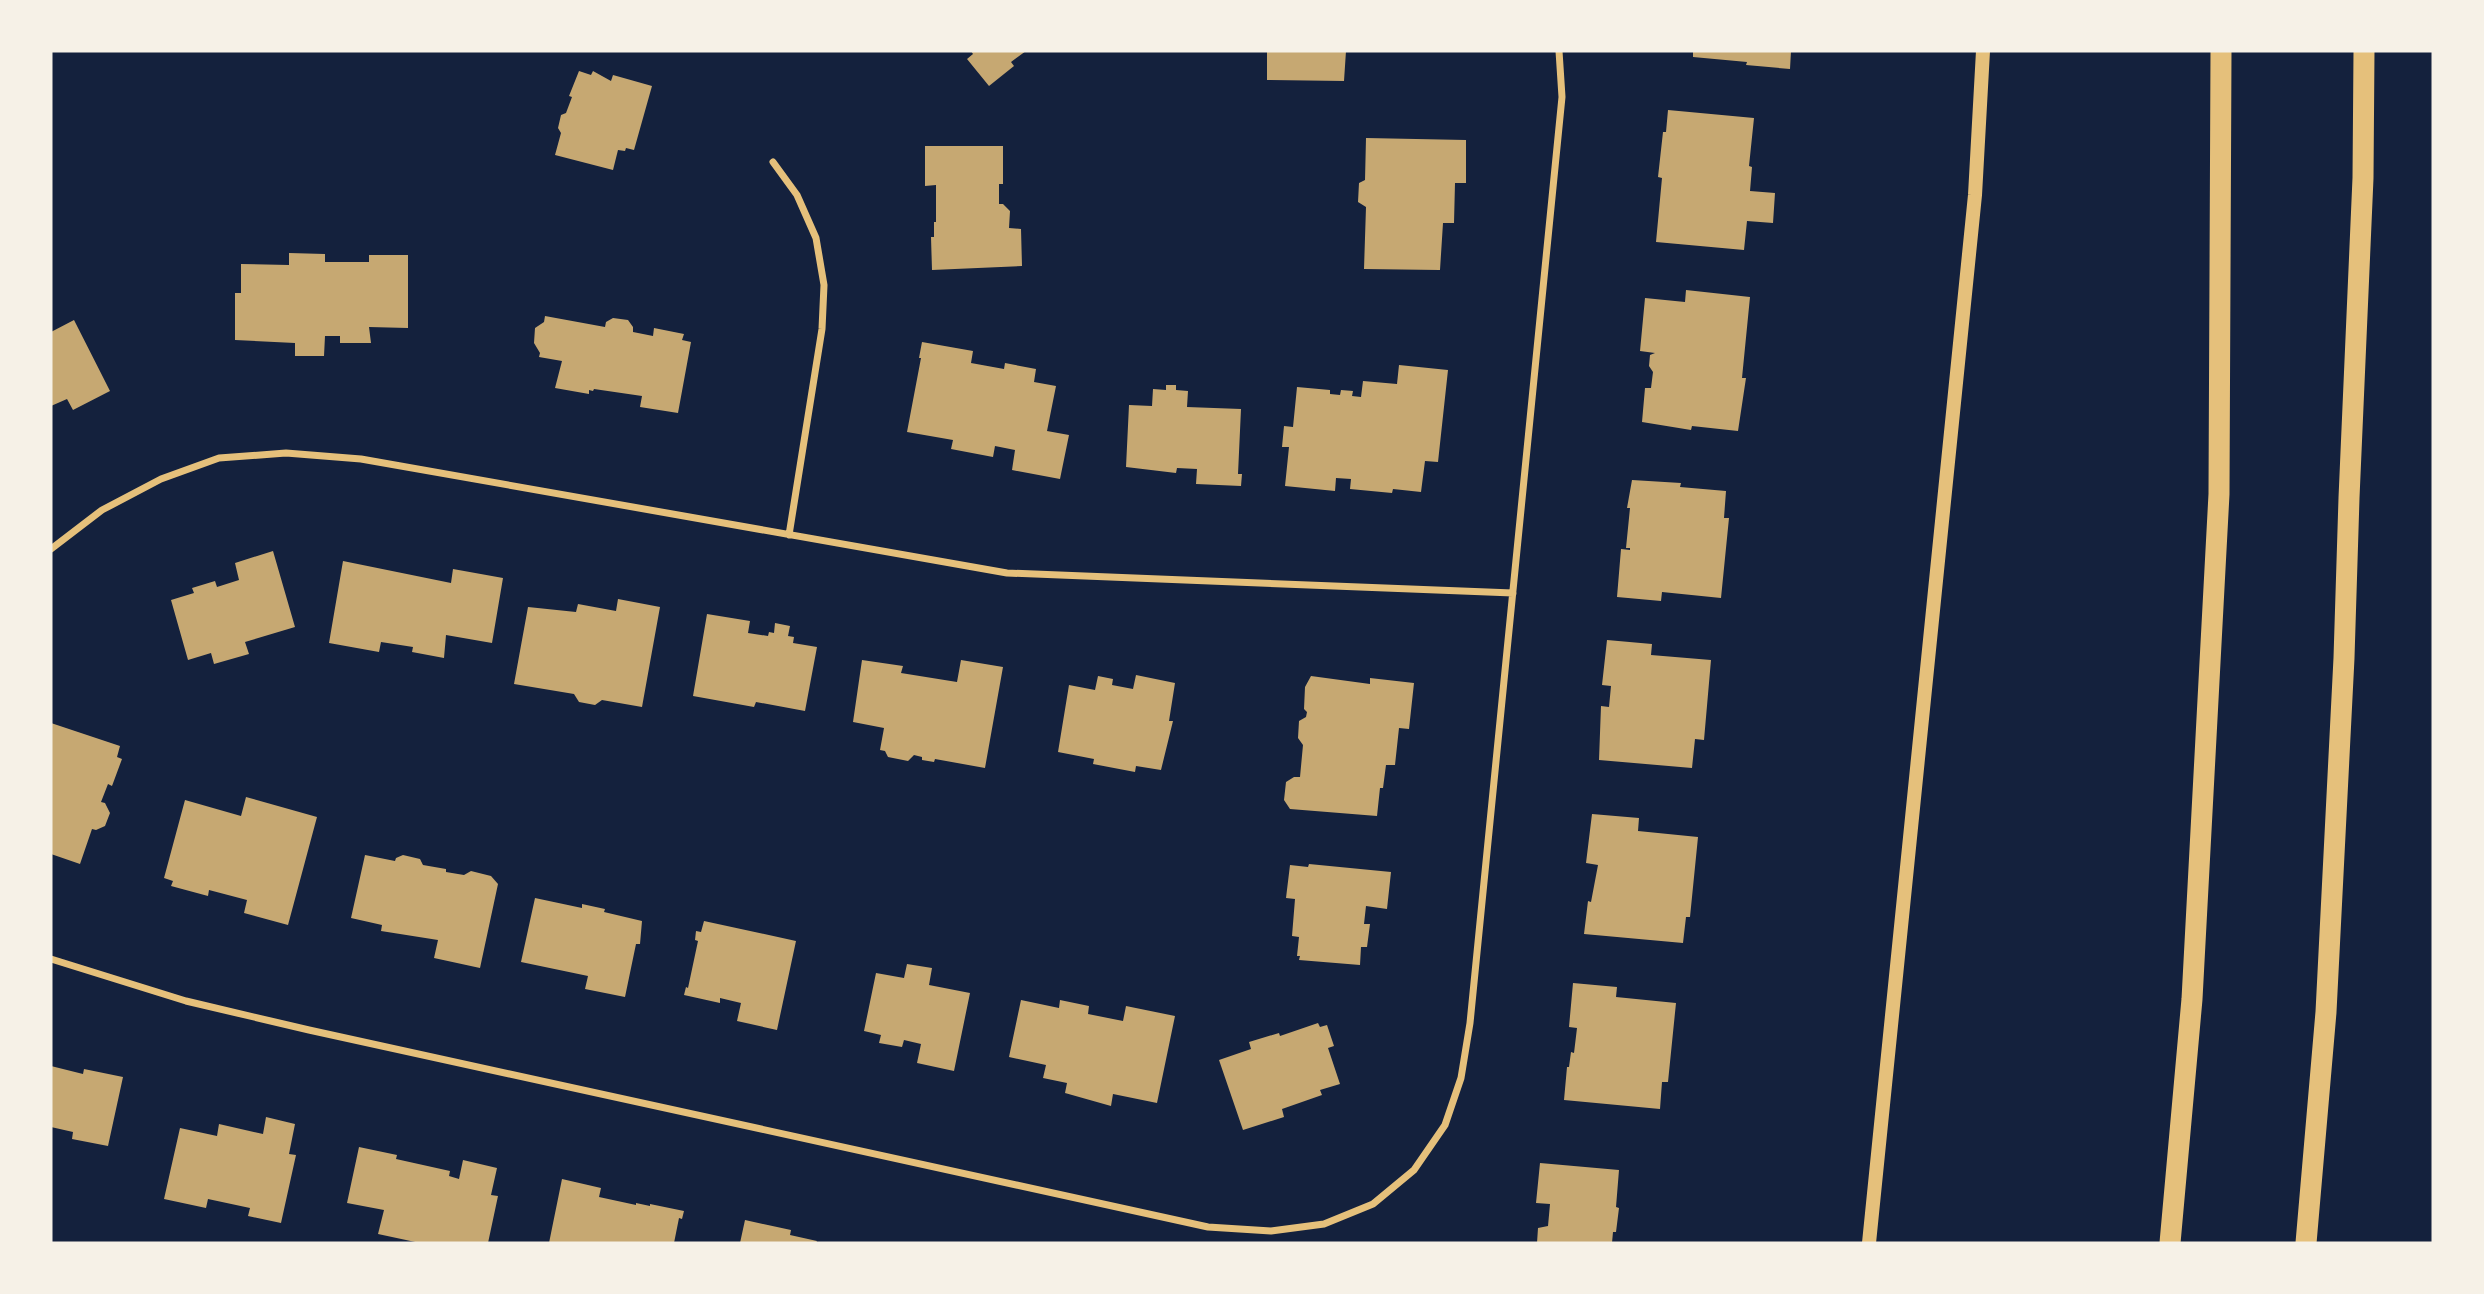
<svg xmlns="http://www.w3.org/2000/svg" width="2484" height="1294" font-family="'Open Sans',sans-serif">
<style>
.building{fill:#c6a872}
.lines{fill:none;stroke-linecap:round;stroke-linejoin:round}
.minor{stroke:#e5c07b;stroke-width:7}
.secondary{stroke:#e5c07b;stroke-width:14}
.motorway{stroke:#e5c07b;stroke-width:21}
</style>
<rect width="100%" height="100%" fill="#14213d"/>
<!-- building -->
<path class="building" d="M971 51H1026L1011 62 1014 66 989 86 967 59 973 54Z
M1267 51H1346L1344 81 1267 80Z
M1693 51H1791L1790 69 1746 65 1747 62 1693 57Z
M579 71 591 75 593 71 611 81 613 75 652 86 634 150 626 148 625 151 618 150 613 170 555 155 561 133 558 128 561 115 566 113 572 97 569 96Z
M1668 110 1754 118 1749 166 1752 167 1750 191 1775 193 1773 223 1747 221 1744 250 1656 242 1662 178 1658 177 1663 132H1666Z
M1366 138 1466 140V183H1455L1454 223H1443L1440 270 1364 269 1366 207 1358 202 1359 183 1365 180Z
M925 146H1003V184H999V204H1003L1010 211 1009 228 1021 229 1022 266 932 270 931 237H934V222H936V185L925 186Z
M289 253 325 254V262H369V255H408V328L369 327 371 343H340V336H325L324 356H295V343L235 340V293H241V264L289 265Z
M1686 290 1750 297 1742 378H1746L1738 431 1692 426 1691 430 1642 422 1645 388H1651L1653 372 1649 366 1650 355 1655 353 1640 351 1645 298 1685 302Z
M545 316 605 327 606 322 613 318 628 320 633 327V332L653 336 654 328 684 334 682 340 691 342 678 413 640 407 642 396 594 389 593 391 589 390V394L555 388 562 361 539 357 540 353 534 343 535 328 544 322Z
M74 320 110 391 73 410 67 399 51 406V332Z
M922 342 973 351 971 363 1004 369 1005 363 1036 369 1034 382 1056 386 1047 431 1069 435 1060 479 1012 470 1015 450 995 446 993 457 951 449 953 440 907 432 921 358H919Z
M1399 365 1448 370 1438 462 1425 461 1421 492 1393 489 1392 493 1350 489 1351 479 1336 478 1335 491 1285 486 1289 447H1282L1284 426 1293 427 1297 387 1330 390V394L1340 395 1341 390 1353 391 1352 396 1361 397 1363 381 1397 384Z
M1166 385H1176V390L1188 391 1187 407 1241 409 1238 474H1242L1241 486 1196 484 1197 469 1177 468 1176 473 1126 467 1129 405 1152 406 1153 389 1166 390Z
M1632 480 1681 483 1680 487 1726 491 1724 518H1729L1721 598 1662 592 1661 601 1617 597 1621 549 1630 550V548H1626L1630 508H1627Z
M273 551 295 627 245 642 249 654 214 664 211 653 188 660 171 600 194 593 192 588 215 581 217 587 239 580 235 563Z
M343 561 451 583 453 569 503 578 492 643 446 635 444 658 412 652 413 647 381 642 379 652 329 643Z
M618 599 660 607 642 707 602 700 595 705 579 702 574 694 514 684 528 607 576 612 578 604 616 611Z
M707 614 750 621 748 633 768 636 769 632 774 633 775 623 790 626 788 636 794 637 793 643 817 647 805 711 756 702 754 707 693 696Z
M1607 640 1652 644 1651 655 1711 660 1704 740 1695 739 1692 768 1599 760 1601 706 1609 707 1611 686 1602 685Z
M862 660 903 666 901 673 957 682 961 660 1003 667 985 768 935 759 934 762 922 760V757L914 755 908 761 888 757 885 751 880 750 884 728 853 722Z
M1136 675 1175 683 1169 721H1173L1161 770 1136 766 1135 772 1093 764 1094 759 1058 752 1069 685 1095 690 1098 676 1113 679 1112 685 1133 689Z
M1311 676 1370 684V678L1414 683 1409 729 1399 728 1395 765H1386L1383 788H1380L1377 816 1290 809 1284 800 1286 782 1294 777H1300L1303 745 1298 738 1299 721 1306 717 1307 712 1304 709 1305 687Z
M51 723 120 746 117 757 122 759 112 786 108 784 101 802 105 803 110 813 105 826 96 830 92 829 80 864 51 854Z
M246 797 317 817 288 925 244 913 247 900 209 890 208 896 171 886 173 881 164 878 185 800 241 816Z
M1592 814 1639 818 1638 831 1698 837 1690 917H1686L1683 943 1584 934 1588 901 1591 902 1598 865 1586 863Z
M365 855 395 861 396 858 403 855 420 859 423 865 446 869V872L464 875 471 871 491 876 498 884 480 968 434 958 438 940 381 931 382 925 351 918Z
M1309 864 1391 872 1387 909 1366 906 1364 924H1370L1367 947H1361L1360 965 1299 960 1300 956H1297L1299 937 1292 936 1295 899 1286 898 1290 865 1308 867Z
M535 898 582 908V904L605 909 604 912 642 921 640 944H636L625 997 585 989 588 976 521 962Z
M704 921 796 941 777 1030 737 1021 741 1003 720 998V1003L684 995 686 987 688 988 698 941 695 940 696 931 701 932Z
M907 964 932 968 929 985 970 993 954 1071 917 1063 921 1044 904 1040 902 1047 879 1043 881 1035 864 1031 876 973 904 978Z
M1573 983 1617 987 1616 997 1676 1003 1668 1082H1662L1660 1109 1564 1100 1567 1067H1569L1571 1052 1574 1053 1577 1028 1569 1027Z
M1021 1000 1059 1008 1060 1000 1089 1006 1088 1014 1123 1021 1126 1006 1175 1016 1157 1103 1113 1094 1111 1106 1065 1093 1067 1083 1043 1078 1046 1065 1009 1057Z
M1318 1023 1320 1027 1327 1025 1334 1046 1328 1048 1340 1084 1320 1090 1322 1095 1282 1109 1284 1117 1243 1130 1219 1060 1251 1049 1249 1042 1279 1033 1280 1036Z
M51 1066 83 1074 84 1069 123 1077 108 1146 72 1139 73 1132 51 1127Z
M266 1117 295 1124 289 1154 296 1155 281 1223 248 1216 250 1208 208 1199 206 1208 164 1199 180 1128 217 1136 219 1124 263 1134Z
M359 1147 397 1155 396 1159 450 1171 449 1176 459 1179 463 1160 497 1168 491 1195 498 1196 488 1243H420L378 1234 384 1210 347 1203Z
M1540 1163 1619 1170 1616 1207 1619 1208 1616 1232H1613L1612 1243H1537L1538 1228 1548 1226 1550 1204 1536 1203Z
M562 1179 601 1188 599 1197 636 1205V1203L650 1206V1204L684 1211 682 1219 679 1218 674 1243H549Z
M745 1220 791 1230 790 1235 817 1241 816 1243H740Z"/>
<g class="lines">
<!-- minor -->
<path class="minor" d="M773 162 797 195 816 238 824 285 822 329 789 535
M51 549 102 510 161 479 219 458 286 453 361 459 1007 573 1513 593
M51 959 186 1001 309 1030 1208 1227 1271 1231 1324 1224 1373 1204 1414 1170 1445 1125 1461 1078 1470 1023 1562 97 1559 51"/>
<!-- secondary -->
<path class="secondary" d="M1869 1243 1975 195 1983 51"/>
<!-- motorway -->
<path class="motorway" d="M2170 1243 2192 999 2219 494 2221 51
M2306 1243 2326 1012 2344 658 2349 498 2363 178 2364 51"/>
</g>
<!-- border -->
<rect width="2484" height="1294" fill="none" stroke="#f6f1e7" stroke-width="105"/>
</svg>
